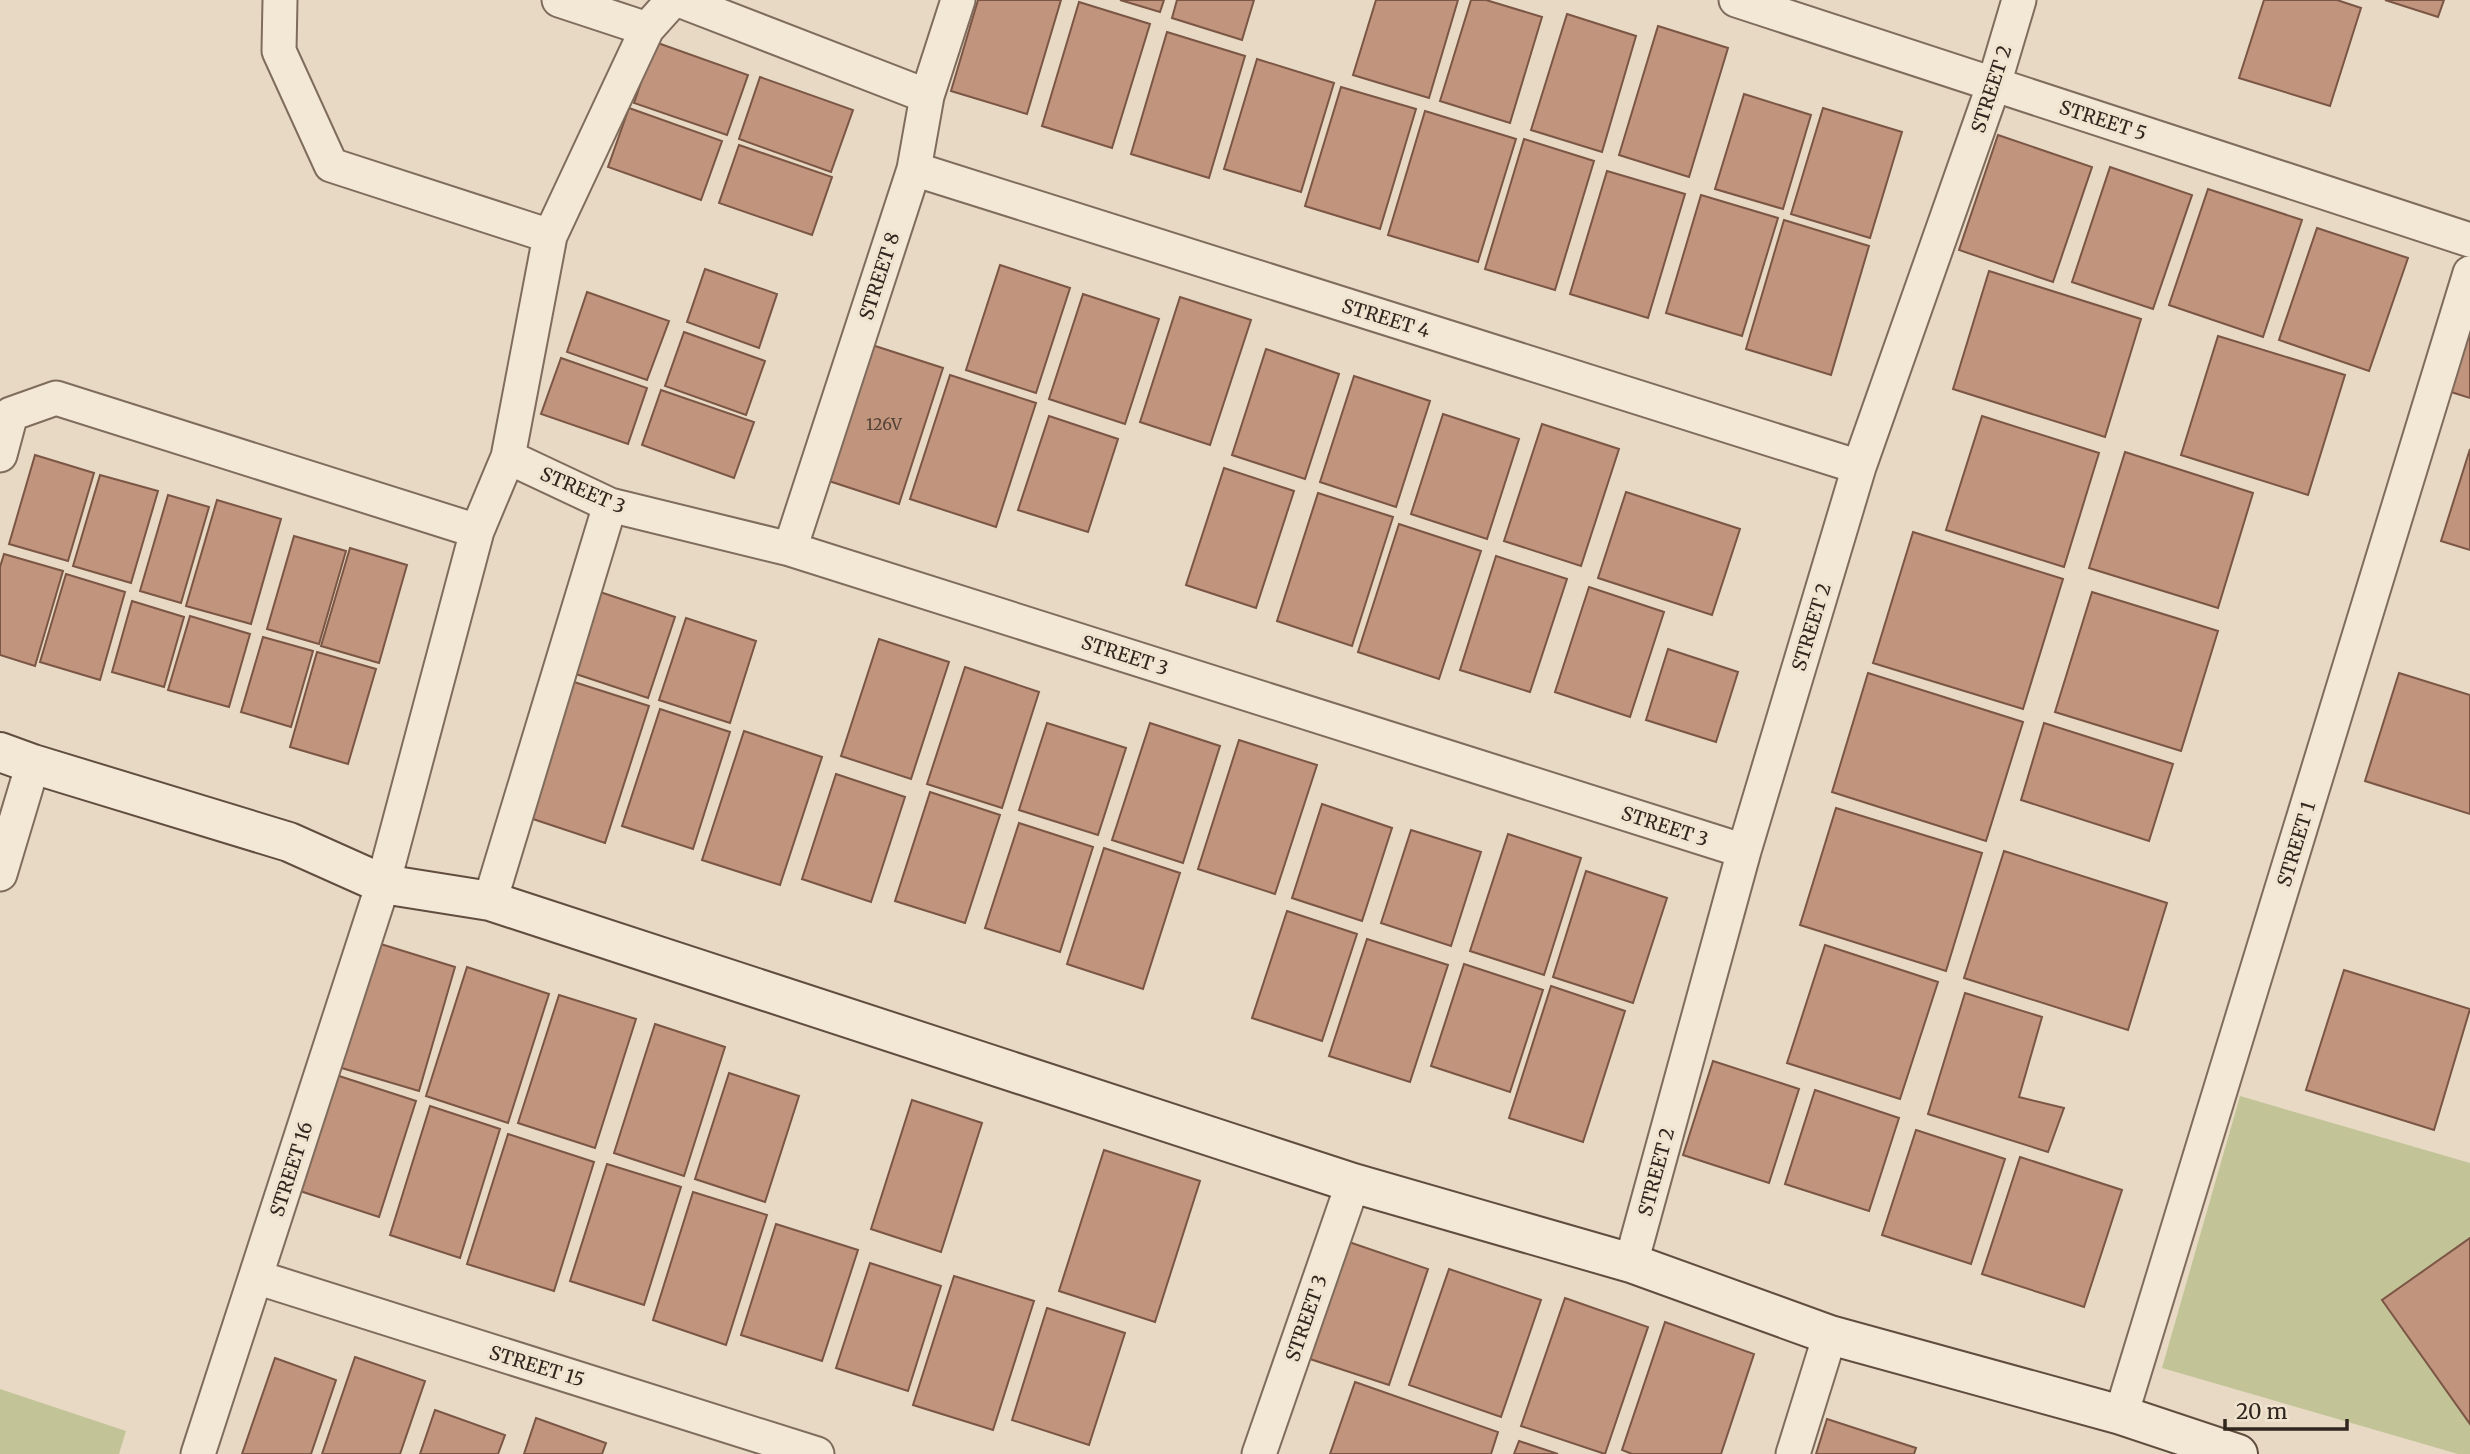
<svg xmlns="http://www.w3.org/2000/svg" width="2470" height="1454" font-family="Merriweather,serif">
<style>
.green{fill:#c2c498}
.building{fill:#c1947d;stroke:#7b5645;stroke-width:2}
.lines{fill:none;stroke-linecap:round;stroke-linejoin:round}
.street-casing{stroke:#7f6c5c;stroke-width:37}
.secondary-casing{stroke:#614d3f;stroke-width:42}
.street{stroke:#f3e8d5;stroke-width:33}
.secondary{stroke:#f3e8d5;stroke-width:38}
.labels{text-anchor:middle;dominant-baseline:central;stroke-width:6;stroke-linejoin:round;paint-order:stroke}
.number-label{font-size:16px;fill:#554236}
.street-label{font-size:19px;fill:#31261e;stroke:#f0e4d1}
</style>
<rect width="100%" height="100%" fill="#e7d9c3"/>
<!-- green -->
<path class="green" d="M2240 1096 2470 1163V1454H2458L2162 1368Z
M0 1389 126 1431 119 1454H0Z"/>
<!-- building -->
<path class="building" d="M978 0H1061L1027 114 951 91Z
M1120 0H1164L1160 12Z
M1177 0H1254L1242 40 1172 18Z
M1376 0H1458L1429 98 1353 75Z
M1471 0H1486L1542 17 1510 123 1440 101Z
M2264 0H2337L2361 8 2330 106 2239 78Z
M2385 0H2444L2438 17Z
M1079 2 1150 24 1112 148 1042 126Z
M1567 14 1636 36 1602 152 1531 130Z
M1658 26 1728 48 1689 177 1619 155Z
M1167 32 1245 56 1209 178 1131 154Z
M655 42 748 75 727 135 634 103Z
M1257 59 1334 83 1301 192 1224 169Z
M760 77 853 110 831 172 739 139Z
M1341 87 1416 109 1380 229 1305 206Z
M1744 94 1811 115 1783 209 1715 189Z
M629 108 722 141 701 200 608 167Z
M1823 108 1902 132 1870 238 1791 214Z
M1425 111 1516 139 1478 262 1388 235Z
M1998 135 2092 167 2053 282 1959 250Z
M1524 139 1594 161 1555 290 1485 269Z
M739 145 832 177 812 235 719 203Z
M2110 167 2192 195 2153 309 2072 282Z
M1607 171 1685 194 1648 318 1570 294Z
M2208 189 2302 220 2263 337 2169 305Z
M1701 195 1778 218 1742 336 1666 313Z
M1784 220 1869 246 1831 375 1746 349Z
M2317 228 2408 258 2369 371 2279 340Z
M1000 265 1070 288 1036 393 966 370Z
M705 269 777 294 759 348 687 322Z
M1989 271 2141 319 2105 437 1953 389Z
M587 292 669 321 647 380 567 352Z
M1083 294 1159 319 1125 424 1049 399Z
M1180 297 1251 320 1210 445 1140 422Z
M2470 329V398L2451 392Z
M684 332 765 361 746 415 665 386Z
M2218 336 2345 375 2308 495 2181 455Z
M869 344 943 368 899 504 826 480Z
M1266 349 1339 374 1305 479 1232 455Z
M561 358 647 388 628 444 541 414Z
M950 375 1036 403 996 527 910 499Z
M1354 376 1430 401 1396 507 1320 482Z
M661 390 754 422 734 478 642 445Z
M1443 414 1519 439 1487 539 1411 514Z
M1049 416 1118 439 1088 532 1018 510Z
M1982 416 2099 453 2064 567 1946 530Z
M1542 424 1619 449 1581 566 1504 541Z
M2470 449V550L2441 541Z
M2125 452 2253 493 2218 608 2089 568Z
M35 455 94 473 68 561 9 544Z
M1224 468 1294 491 1256 608 1186 585Z
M100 475 158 491 131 583 73 566Z
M1626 492 1740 529 1712 615 1598 578Z
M1318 493 1393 517 1352 646 1277 621Z
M168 495 209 507 181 603 140 591Z
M217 500 281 519 251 624 186 606Z
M1399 524 1481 551 1439 679 1358 652Z
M1913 532 2063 579 2023 709 1873 663Z
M294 536 346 551 319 644 267 629Z
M350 548 407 565 379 663 321 646Z
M4 554 63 571 35 666 0 655V567Z
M1496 556 1567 579 1530 692 1460 670Z
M66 574 125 592 100 680 40 662Z
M1589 587 1664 612 1630 717 1555 692Z
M597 591 675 617 648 698 570 672Z
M2092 592 2218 631 2181 751 2055 712Z
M132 601 184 617 164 687 112 672Z
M190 616 250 634 229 707 168 690Z
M686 618 756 641 730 723 659 700Z
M263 637 313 651 291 727 241 712Z
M879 639 949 662 911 779 841 756Z
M1668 649 1738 672 1716 742 1646 720Z
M317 652 376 669 348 764 290 747Z
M965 667 1039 692 1002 808 927 784Z
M1868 673 2023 722 1986 841 1832 792Z
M2399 673 2470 695V814L2365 781Z
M571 681 649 706 605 843 527 817Z
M660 709 730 732 693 849 622 826Z
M1047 723 1126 748 1098 835 1019 810Z
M1150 723 1220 746 1183 863 1112 840Z
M2044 723 2173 764 2149 841 2021 800Z
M744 731 822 757 780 885 702 860Z
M1239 740 1317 765 1275 894 1198 869Z
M836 774 905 797 871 902 802 879Z
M930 792 1000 815 965 923 895 901Z
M1322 804 1392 828 1362 921 1292 898Z
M1836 808 1982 853 1946 971 1800 925Z
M1019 823 1093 847 1060 952 985 928Z
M1411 830 1481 852 1451 946 1381 923Z
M1508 834 1581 858 1544 975 1470 951Z
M1104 848 1180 873 1143 989 1067 964Z
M2004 851 2167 903 2128 1030 1964 978Z
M1586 871 1667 898 1633 1003 1553 977Z
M1287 911 1357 934 1322 1041 1252 1018Z
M1367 939 1448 965 1410 1082 1329 1056Z
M371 941 455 967 419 1091 335 1066Z
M1825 945 1938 982 1900 1099 1787 1063Z
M1464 964 1543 990 1510 1092 1431 1066Z
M467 967 549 994 508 1123 426 1096Z
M2344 970 2470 1009 2434 1130 2306 1090Z
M1551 986 1625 1011 1583 1142 1509 1118Z
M1965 993 2042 1017 2019 1097 2064 1108 2048 1152 1928 1114Z
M559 995 636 1019 595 1148 518 1123Z
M655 1024 725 1047 684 1176 614 1153Z
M1713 1061 1799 1089 1769 1183 1683 1155Z
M729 1073 799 1096 765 1202 695 1179Z
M336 1075 416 1101 379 1217 300 1191Z
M1815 1090 1899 1118 1869 1211 1785 1184Z
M912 1100 982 1123 941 1252 871 1229Z
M430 1106 500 1129 460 1258 390 1235Z
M1916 1130 2005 1159 1971 1264 1882 1235Z
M508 1134 594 1162 554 1291 467 1264Z
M1104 1150 1200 1181 1155 1322 1059 1291Z
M2020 1157 2122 1190 2084 1307 1982 1274Z
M607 1164 681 1187 644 1305 570 1281Z
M693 1192 767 1215 726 1345 653 1320Z
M776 1224 858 1250 822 1361 741 1335Z
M2470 1238V1424L2382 1300Z
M1346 1241 1428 1269 1389 1385 1307 1358Z
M870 1263 941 1286 908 1391 836 1368Z
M1449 1269 1541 1300 1501 1417 1409 1385Z
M954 1276 1034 1301 993 1430 913 1405Z
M1565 1298 1648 1327 1605 1454 1521 1426Z
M1047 1308 1125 1333 1089 1445 1012 1420Z
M1665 1322 1754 1354 1721 1454H1632L1622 1450Z
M355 1357 425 1381 400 1454H322Z
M275 1358 336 1380 311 1454H242Z
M1355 1382 1498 1432 1491 1454H1330Z
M435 1410 505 1435 498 1454H420Z
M536 1418 606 1443 602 1454H524Z
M1827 1419 1916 1448 1914 1454H1816Z
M1519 1441 1558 1454H1514Z"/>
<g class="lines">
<defs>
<path id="street" d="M280 0 279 51 331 165 550 236
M559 0 647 29
M679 0 927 96
M1736 0 2470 240
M914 169 1859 467
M0 455 11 414 56 398 477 531
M508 457 610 505 790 549 1744 851
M790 549 914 169 927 96 958 0
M0 874 33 764
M490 901 610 505
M1631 1263 1744 851 1859 467 1994 84 2019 0
M256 1277 817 1454
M2121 1415 2470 273
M198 1454 383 884 477 531 508 457 550 236 647 29 673 0
M1259 1454 1353 1183
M1793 1454 1830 1335"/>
<path id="secondary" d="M0 752 33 764 289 842 383 884 490 901 1353 1183 1631 1263 1830 1335 2121 1415 2238 1454"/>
</defs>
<!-- street casing -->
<use href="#street" class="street-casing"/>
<!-- secondary casing -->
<use href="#secondary" class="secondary-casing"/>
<!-- street -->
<use href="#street" class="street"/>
<!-- secondary -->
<use href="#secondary" class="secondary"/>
</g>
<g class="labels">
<!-- number labels -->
<g class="number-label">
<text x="884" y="424">126V</text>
</g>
<!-- street labels -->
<g class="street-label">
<text transform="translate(1991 89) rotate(-72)">STREET 2</text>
<text transform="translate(2103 120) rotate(18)">STREET 5</text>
<text transform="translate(879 276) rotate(-72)">STREET 8</text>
<text transform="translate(1386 318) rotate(17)">STREET 4</text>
<text transform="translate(583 490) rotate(23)">STREET 3</text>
<text transform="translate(1811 627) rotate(-73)">STREET 2</text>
<text transform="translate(1125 655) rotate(18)">STREET 3</text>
<text transform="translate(1665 826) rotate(18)">STREET 3</text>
<text transform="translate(2296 844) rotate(-73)">STREET 1</text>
<text transform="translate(291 1169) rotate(-72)">STREET 16</text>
<text transform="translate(1656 1172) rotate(-75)">STREET 2</text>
<text transform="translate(1306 1318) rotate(-71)">STREET 3</text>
<text transform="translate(537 1366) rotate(17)">STREET 15</text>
</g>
</g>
<!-- scale -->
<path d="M2225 1419v10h122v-10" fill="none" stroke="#31261e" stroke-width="3.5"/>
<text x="2236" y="1419" font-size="21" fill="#31261e" stroke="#f0e4d1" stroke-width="5" paint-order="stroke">20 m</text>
</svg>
